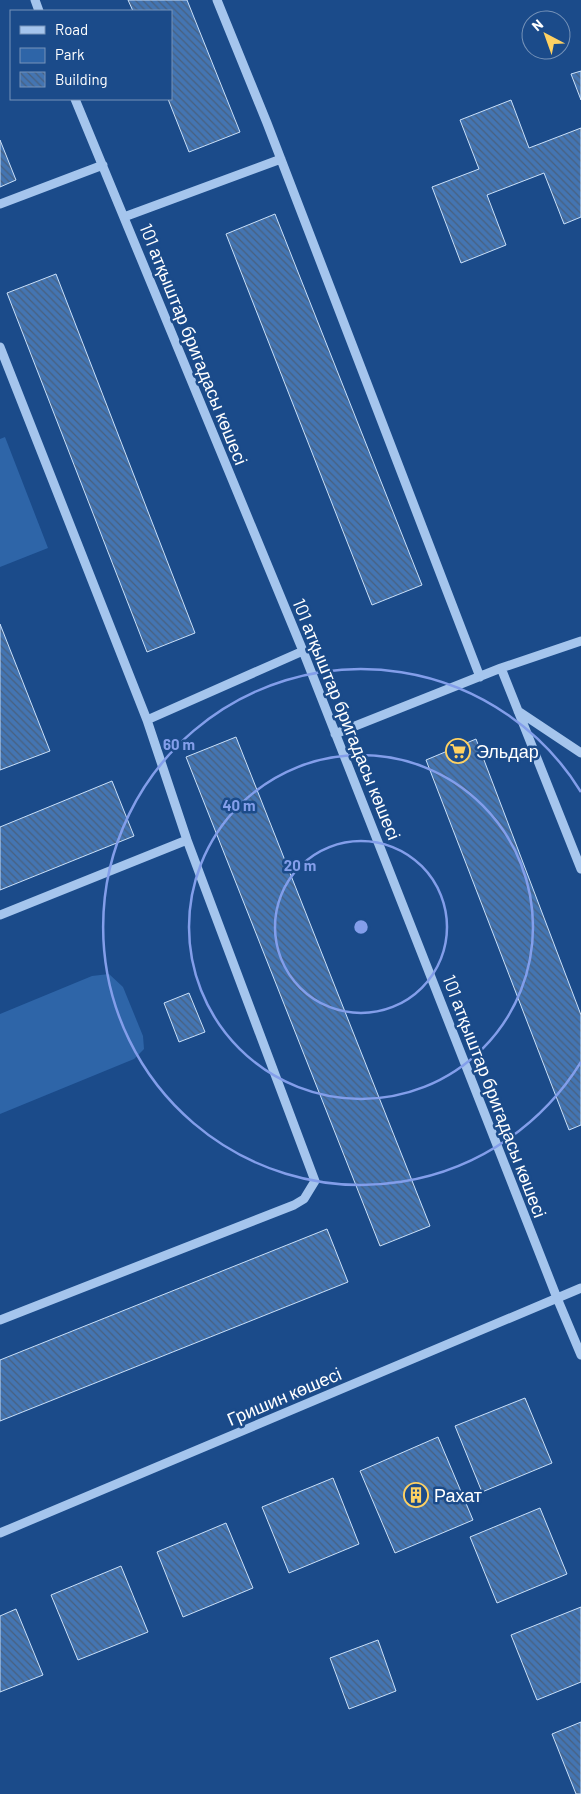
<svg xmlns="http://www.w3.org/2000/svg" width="581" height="1794" font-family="Barlow,sans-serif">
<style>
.park{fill:#2e65a8}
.building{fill:url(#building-back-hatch);stroke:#cae0f9}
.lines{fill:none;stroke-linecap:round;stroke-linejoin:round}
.minor{stroke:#a5c5ed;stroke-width:9}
.ring{fill:none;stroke:#839eea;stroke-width:2.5}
.labels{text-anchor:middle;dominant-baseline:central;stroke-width:5;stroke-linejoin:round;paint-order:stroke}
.street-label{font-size:18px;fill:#fff;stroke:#1b4b8a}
.poi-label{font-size:18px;fill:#fff;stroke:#1b4b8a;text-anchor:start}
.centre{fill:#839eea;stroke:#1b4b8a;stroke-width:2.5}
.ring-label{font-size:15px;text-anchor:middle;font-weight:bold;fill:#839eea;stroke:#1b4b8a;stroke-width:5;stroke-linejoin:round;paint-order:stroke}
</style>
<defs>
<pattern id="building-back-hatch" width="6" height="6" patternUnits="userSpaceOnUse" patternTransform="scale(1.25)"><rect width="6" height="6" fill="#4475b2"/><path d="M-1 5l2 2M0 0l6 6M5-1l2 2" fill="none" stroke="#48607f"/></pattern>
</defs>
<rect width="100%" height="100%" fill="#1b4b8a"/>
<!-- park -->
<path class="park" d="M5 437 48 548 0 567V439Z
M109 974 123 987 143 1036 144 1049 134 1059 0 1114V1014L92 976Z"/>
<!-- building -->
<path class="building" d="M128 0H187L240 132 189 152 168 99H171V11H133Z
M581 71V100L571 74Z
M511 100 529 148 581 128V217L564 224 544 173 487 195 506 245 461 263 432 187 479 169 460 120Z
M0 140 16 180 0 187Z
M275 214 422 585 372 605 226 234Z
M56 274 195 633 147 652 7 293Z
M0 624 50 751 0 770Z
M236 737 430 1226 380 1246 186 757Z
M476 739 581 1015V1125L569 1130 426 760Z
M112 781 134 836 0 890V827Z
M189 993 205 1032 179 1042 164 1003Z
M327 1229 348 1282 0 1421V1360Z
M525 1398 552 1463 482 1492 455 1426Z
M438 1437 473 1520 395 1553 360 1471Z
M333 1478 359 1544 289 1573 262 1507Z
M540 1508 567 1574 497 1603 470 1537Z
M226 1523 253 1588 183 1617 157 1552Z
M121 1566 148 1632 78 1660 51 1595Z
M581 1607V1682L537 1700 511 1635Z
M16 1609 43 1675 0 1692V1616Z
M378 1640 396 1691 349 1709 330 1658Z
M581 1722V1794H576L552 1734Z"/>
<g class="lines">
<!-- minor -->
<path class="minor" d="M35 0 39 11
M217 0 267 123 480 677
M75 99 303 651 557 1298 581 1355
M0 204 103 165
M124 217 281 159
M0 347 147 720 187 840 315 1181 304 1199 294 1205 0 1320
M501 668 581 869
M518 711 581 753
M147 720 303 651
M335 734 501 668 581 641
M0 915 187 840
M0 1533 581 1288"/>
</g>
<!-- distance rings -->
<g class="ring">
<circle cx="361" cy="927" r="86"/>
<circle cx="361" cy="927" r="172"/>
<path d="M581 1062A258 258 0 1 1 581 792"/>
</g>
<!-- icons -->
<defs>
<symbol id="supermarket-ring" viewBox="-11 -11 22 22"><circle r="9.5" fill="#1b4b8a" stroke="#fed162" stroke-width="1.5"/><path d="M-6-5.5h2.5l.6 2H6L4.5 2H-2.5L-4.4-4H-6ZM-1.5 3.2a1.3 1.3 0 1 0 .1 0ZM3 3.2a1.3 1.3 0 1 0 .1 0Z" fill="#fed162"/></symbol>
<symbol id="building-ring" viewBox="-11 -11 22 22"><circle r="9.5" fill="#1b4b8a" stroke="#fed162" stroke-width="1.5"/><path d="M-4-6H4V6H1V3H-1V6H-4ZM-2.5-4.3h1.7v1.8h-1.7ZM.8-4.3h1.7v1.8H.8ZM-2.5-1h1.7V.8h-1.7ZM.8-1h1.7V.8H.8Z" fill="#fed162"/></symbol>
</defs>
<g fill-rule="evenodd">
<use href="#supermarket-ring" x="444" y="737" width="28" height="28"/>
<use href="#building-ring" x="402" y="1481" width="28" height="28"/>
</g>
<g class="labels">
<!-- street labels -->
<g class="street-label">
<text transform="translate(194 344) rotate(68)">101 атқыштар бригадасы көшесі</text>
<text transform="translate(347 719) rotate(68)">101 атқыштар бригадасы көшесі</text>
<text transform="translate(495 1096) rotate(69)">101 атқыштар бригадасы көшесі</text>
<text transform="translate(284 1396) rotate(-23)">Гришин көшесі</text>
</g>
<!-- poi labels -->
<g class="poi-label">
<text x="476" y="751">Эльдар</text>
<text x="434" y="1495">Рахат</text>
</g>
</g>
<circle cx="361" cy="927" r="8" class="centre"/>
<g class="ring-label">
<text x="179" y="750">60 m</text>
<text x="239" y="811">40 m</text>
<text x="300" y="871">20 m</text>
</g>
<!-- legend -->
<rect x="10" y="10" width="162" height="90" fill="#1b4b8a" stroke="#7693b9"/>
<rect x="20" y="26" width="25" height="8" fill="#a5c5ed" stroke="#7693b9"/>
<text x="55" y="35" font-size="15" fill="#ffffff">Road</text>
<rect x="20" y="48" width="25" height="15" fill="#2e65a8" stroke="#7693b9"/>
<text x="55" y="60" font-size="15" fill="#ffffff">Park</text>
<rect x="20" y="72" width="25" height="15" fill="url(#building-back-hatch)" stroke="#7693b9"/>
<text x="55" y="85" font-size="15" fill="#ffffff">Building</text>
<!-- north arrow -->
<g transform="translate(546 35) rotate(319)"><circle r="24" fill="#1b4b8a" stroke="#7693b9"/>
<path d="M0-4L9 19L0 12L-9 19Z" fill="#fed162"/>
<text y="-8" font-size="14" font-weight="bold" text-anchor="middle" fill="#ffffff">N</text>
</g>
</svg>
